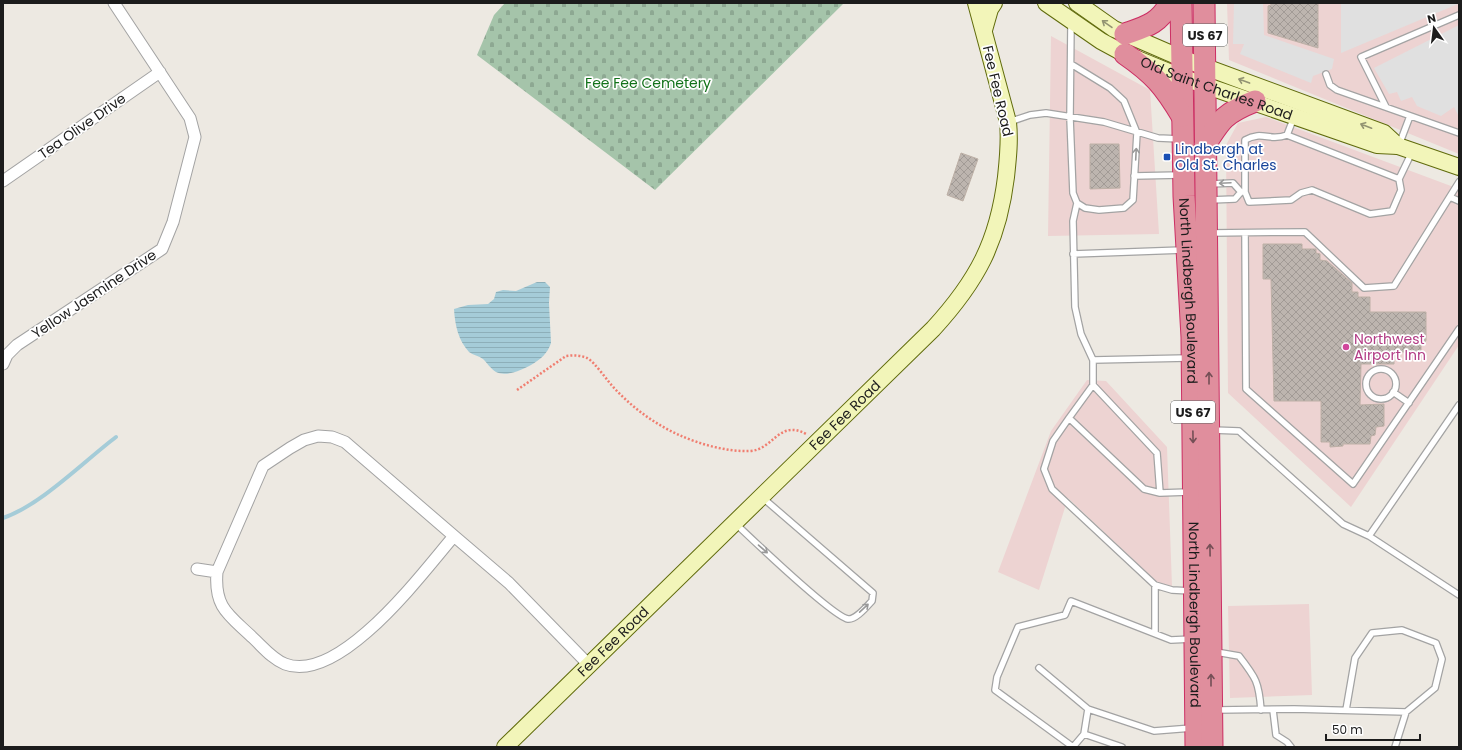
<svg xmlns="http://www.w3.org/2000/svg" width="1462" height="750" font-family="Poppins,sans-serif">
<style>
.commercial{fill:#edd3d2}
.cemetery{fill:url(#cemetery-stones)}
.parking{fill:#e0e0e0}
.water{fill:url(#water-rules)}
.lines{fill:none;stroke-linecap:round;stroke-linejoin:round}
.stream{stroke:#a5ccd8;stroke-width:4}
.building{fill:url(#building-cross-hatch);stroke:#bdb0a6}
.lane-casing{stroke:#a3a3a3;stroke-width:8}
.street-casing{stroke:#a3a3a3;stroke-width:13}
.secondary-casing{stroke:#606b0c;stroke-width:18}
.highway-casing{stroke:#cc2f64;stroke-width:23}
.path{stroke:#f07e70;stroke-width:2.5;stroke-dasharray:2 2;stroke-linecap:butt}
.lane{stroke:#fff;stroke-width:5.5}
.street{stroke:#fff;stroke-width:11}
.secondary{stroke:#f2f5b9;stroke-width:16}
.highway{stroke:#e08e9d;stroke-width:21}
.oneway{stroke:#929372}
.oneway2{stroke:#999}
.oneway3{stroke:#744f56}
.transit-dot{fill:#1a4fb4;stroke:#fff;stroke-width:1.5}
.hotel-dot{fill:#d1479c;stroke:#fff;stroke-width:1.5}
.labels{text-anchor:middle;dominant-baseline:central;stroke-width:3.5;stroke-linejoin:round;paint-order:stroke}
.shield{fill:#fff;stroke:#606060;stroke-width:1}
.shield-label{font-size:13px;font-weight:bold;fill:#1c1c1c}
.park-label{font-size:14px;fill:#12721a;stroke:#fff}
.street-label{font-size:14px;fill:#1c1c1c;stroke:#fff}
.transit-label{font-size:14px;fill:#164399;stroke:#fff;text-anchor:start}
.hotel-label{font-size:14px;fill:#b23c85;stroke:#fff;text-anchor:start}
</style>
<defs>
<pattern id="cemetery-stones" width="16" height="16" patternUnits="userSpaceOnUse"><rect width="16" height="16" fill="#a5c4aa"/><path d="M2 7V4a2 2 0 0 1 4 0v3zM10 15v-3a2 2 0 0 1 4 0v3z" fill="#8da892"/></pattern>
<pattern id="water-rules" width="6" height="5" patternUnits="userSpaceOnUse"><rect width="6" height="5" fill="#a5ccd8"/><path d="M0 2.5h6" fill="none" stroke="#8dafb9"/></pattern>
<pattern id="building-cross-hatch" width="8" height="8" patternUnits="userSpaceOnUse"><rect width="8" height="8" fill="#bdb5af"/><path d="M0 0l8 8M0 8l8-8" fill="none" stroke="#a29b96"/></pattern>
</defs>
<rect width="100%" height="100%" fill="#ede9e2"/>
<!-- commercial -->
<path class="commercial" d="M1227 3H1459V154L1229 60Z
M1051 36 1150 90 1159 234 1048 236Z
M1266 117 1459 189V345L1351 507 1228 393 1226 145 1238 123Z
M1087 380 1106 381 1167 447 1172 586 1157 582 1068 498 1039 590 998 572 1051 431Z
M1309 604 1312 695 1230 698 1228 606Z"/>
<!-- cemetery -->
<path class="cemetery" d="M505 3H844L655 190 477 55 494 15Z"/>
<!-- parking -->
<path class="parking" d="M1234 3H1263L1264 35 1334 59 1332 69 1313 76 1311 83 1240 54 1244 44H1233Z
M1341 3H1458V4L1341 53Z
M1459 25V117L1454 107 1441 116 1417 106 1412 97 1401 101 1397 92 1389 94 1374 68Z"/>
<!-- water -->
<path class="water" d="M537 282H545L550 287 549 303 551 343C548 353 540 360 531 365 522 370 506 377 496 372 491 369 487 363 483 359 479 356 473 355 469 352 458 340 455 325 454 309L468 305 488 304 494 299 496 292 503 290 516 291Z"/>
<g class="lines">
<!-- stream -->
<path class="stream" d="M3 518C41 505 83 462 116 437"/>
</g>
<!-- building -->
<path class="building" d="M1271 3H1318V48L1268 33V6L1271 5Z
M1090 144H1119L1120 188 1090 189Z
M961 153 978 159 963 201 947 195Z
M1263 244H1302V249H1316V253L1320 254V260L1327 261 1352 283V292H1358V297H1370V312H1426V340L1425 343H1421V352H1394V364H1361L1360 405 1384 404V426L1376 427 1375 435 1371 436 1370 444H1343V446L1330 447V442H1321V401H1274L1271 279H1263Z"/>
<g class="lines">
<defs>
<path id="lane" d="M1071 64 1110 88 1124 101 1137 133 1133 200 1124 208 1099 210 1085 208 1077 203 1073 193 1070 118 1071 23
M1326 74 1330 85 1337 90 1459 133
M1386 107 1361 57 1459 15
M1009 122 1030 115 1046 113 1104 122 1158 138 1180 139
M1287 135 1399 179 1401 190 1392 211 1370 214 1312 190 1301 193 1291 200 1249 202 1245 192V140C1262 130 1270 142 1287 135L1294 117
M1399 145 1410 116
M1134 176 1181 175
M1399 179 1412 152
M1210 184 1233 183 1241 192
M1450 197 1459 201
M1210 200 1235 199 1241 192H1245
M1077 203 1073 221 1075 307 1081 334 1093 360V385
M1210 233 1305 232 1364 288 1394 286 1459 182
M1245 233 1246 389 1353 484 1459 329
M1073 254 1183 250
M1093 360 1188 358
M1366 384a15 15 0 1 1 30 0a15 15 0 1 1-30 0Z
M1393 392 1409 403
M1069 418 1093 385 1157 453 1160 493
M1212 430 1239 431 1343 524 1369 536 1459 405
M1189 492 1160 493 1144 489 1069 418 1053 441 1044 469 1052 489 1155 585 1172 590 1191 591
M736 524C753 540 832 616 848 619 856 620 867 606 872 601L873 593 763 498
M1369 536 1459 595
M1155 585V633
M1216 652 1239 656C1256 678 1259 682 1261 710
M1039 668 1088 709 1154 731 1192 728
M1216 710 1294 709 1406 712 1435 688 1442 659 1436 643 1402 630 1372 633 1355 658 1346 710
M1273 710 1276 735 1287 742 1291 747
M1084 734 1088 709
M1122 747 1084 734 1073 747 995 690 997 677 1018 627 1065 615 1071 601 1171 640 1192 639
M1395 747 1406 712"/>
<path id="street" d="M3 181 160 72
M3 364 7 355 17 345 162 249 173 222 195 137 190 118 114 3
M318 436 332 437 345 442 454 536C423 572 340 685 285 664 272 659 262 646 252 637 229 615 214 608 217 572L263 466 290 448 304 440Z
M454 536 509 583 589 665
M197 569 217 572"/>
<g id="secondary">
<path id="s1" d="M1046 3 1101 41 1125 54 1181 77 1377 145 1398 146 1459 167"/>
<path d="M1077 3 1114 29 1181 58 1384 133 1398 146"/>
<path d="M984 30 990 9 994 3"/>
<path id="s2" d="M505 747 933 329C977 281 998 242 1006 177 1008 158 1010 141 1008 122L976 3"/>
</g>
<g id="highway">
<path id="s3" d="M1181 3 1184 196 1192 337 1196 747"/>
<path d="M1204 3 1212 747"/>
<path d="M1125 34C1145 27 1159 24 1170 3"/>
<path d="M1125 54C1154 74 1164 86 1182 116"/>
<path d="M1205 145C1221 119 1225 113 1255 101"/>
</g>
</defs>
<!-- lane casing -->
<use href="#lane" class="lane-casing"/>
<!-- street casing -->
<use href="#street" class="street-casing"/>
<!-- secondary casing -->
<use href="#secondary" class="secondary-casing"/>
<!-- highway casing -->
<use href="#highway" class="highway-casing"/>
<!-- path -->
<path class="path" d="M517 390 566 356C573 355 580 355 587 358 595 362 608 382 615 389 634 409 655 424 679 435 699 444 727 452 750 451 773 450 779 419 806 434"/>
<!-- lane -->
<use href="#lane" class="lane"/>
<!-- street -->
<use href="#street" class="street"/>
<!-- secondary -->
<use href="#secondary" class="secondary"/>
<!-- highway -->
<use href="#highway" class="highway"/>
</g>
<!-- one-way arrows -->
<defs><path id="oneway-shaft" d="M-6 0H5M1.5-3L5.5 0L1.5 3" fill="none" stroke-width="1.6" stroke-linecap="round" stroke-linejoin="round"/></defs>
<g class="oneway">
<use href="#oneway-shaft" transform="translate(1107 24) rotate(-145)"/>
<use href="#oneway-shaft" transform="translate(1244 81) rotate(-160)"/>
<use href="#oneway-shaft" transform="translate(1366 126) rotate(-159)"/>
</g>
<g class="oneway2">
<use href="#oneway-shaft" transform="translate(1136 154) rotate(-87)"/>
<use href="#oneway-shaft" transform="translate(1225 183) rotate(177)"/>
<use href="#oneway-shaft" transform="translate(763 549) rotate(41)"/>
<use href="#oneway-shaft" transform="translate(864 608) rotate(-43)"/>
</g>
<g class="oneway3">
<use href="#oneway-shaft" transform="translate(1209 378) rotate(-90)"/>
<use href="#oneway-shaft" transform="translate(1193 437) rotate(89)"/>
<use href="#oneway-shaft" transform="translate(1210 550) rotate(-91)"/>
<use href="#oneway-shaft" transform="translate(1211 680) rotate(-90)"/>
</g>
<!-- markers -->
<rect class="transit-dot" x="1163" y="153" width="8" height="8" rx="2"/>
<circle class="hotel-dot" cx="1346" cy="347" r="4"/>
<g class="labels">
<!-- shield labels -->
<g class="shield">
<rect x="1183" y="24" width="44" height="22" rx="3"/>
<rect x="1171" y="401" width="44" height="22" rx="3"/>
</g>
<g class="shield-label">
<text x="1205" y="35">US 67</text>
<text x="1193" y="412">US 67</text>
</g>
<!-- park labels -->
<g class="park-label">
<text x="648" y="83">Fee Fee Cemetery</text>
</g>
<!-- street labels -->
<g class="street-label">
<text stroke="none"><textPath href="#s1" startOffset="192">Old Saint Charles Road</textPath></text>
<text transform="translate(998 91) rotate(77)">Fee Fee Road</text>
<text transform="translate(82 126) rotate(-35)">Tea Olive Drive</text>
<text stroke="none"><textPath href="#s3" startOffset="288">North Lindbergh Boulevard</textPath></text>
<text transform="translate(94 294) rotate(-34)">Yellow Jasmine Drive</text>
<text stroke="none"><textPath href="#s2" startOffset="475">Fee Fee Road</textPath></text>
<text stroke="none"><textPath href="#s3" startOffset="612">North Lindbergh Boulevard</textPath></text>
<text stroke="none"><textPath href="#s2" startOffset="151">Fee Fee Road</textPath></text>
</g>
<!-- transit labels -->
<g class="transit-label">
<text x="1175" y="149">Lindbergh at<tspan x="1175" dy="16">Old St. Charles</tspan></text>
</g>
<!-- hotel labels -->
<g class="hotel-label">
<text x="1354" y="339">Northwest<tspan x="1354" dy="16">Airport Inn</tspan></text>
</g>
</g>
<!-- border -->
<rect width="1462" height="750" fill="none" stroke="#1c1c1c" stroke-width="8"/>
<!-- north arrow -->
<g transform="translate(1434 28) rotate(346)" stroke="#ffffff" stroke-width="3" paint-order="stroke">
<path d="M0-3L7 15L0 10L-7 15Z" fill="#1c1c1c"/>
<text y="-6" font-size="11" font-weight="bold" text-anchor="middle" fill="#1c1c1c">N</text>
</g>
<!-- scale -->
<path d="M1326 734v6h94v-6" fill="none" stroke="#1c1c1c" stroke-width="2"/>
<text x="1332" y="734" font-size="12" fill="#1c1c1c" stroke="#ffffff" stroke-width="3" paint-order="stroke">50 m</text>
</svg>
